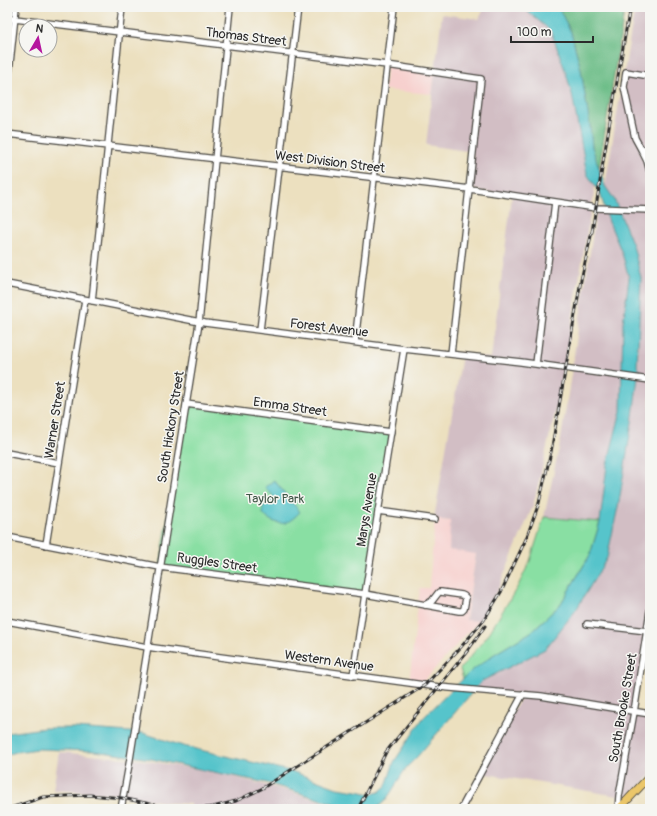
<svg xmlns="http://www.w3.org/2000/svg" width="657" height="816" font-family="Pangolin,sans-serif">
<style>
.built{fill:#f7d0ce}
.industrial{fill:#d2bec4}
.green{fill:#89dfa3;stroke:#5a8567}
.forest{fill:#6ebe89;stroke:#4c745a}
.water{fill:#57c4cb;stroke:#41787b}
.lines{fill:none;stroke-linecap:round;stroke-linejoin:round}
.minor-casing{stroke:#484641;stroke-width:8}
.major-casing{stroke:#484641;stroke-width:9}
.minor{stroke:#fff;stroke-width:5.5}
.major{stroke:#ebc669;stroke-width:7}
.rail-casing{stroke:#2b2b2b;stroke-width:3}
.rail{stroke:#f6f6f2;stroke-width:1.5;stroke-dasharray:4.5;stroke-linecap:butt}
.labels{text-anchor:middle;dominant-baseline:central;stroke-width:3;stroke-linejoin:round;paint-order:stroke}
.street-label{font-size:13px;fill:#2b2b2b;stroke:#f6f6f2}
.park-label{font-size:13px;fill:#425849;stroke:#f6f6f2}
</style>
<rect width="100%" height="100%" fill="#f6f6f2"/>
<filter id="ink" filterUnits="userSpaceOnUse"><feTurbulence type="fractalNoise" baseFrequency=".025" numOctaves="2"/><feDisplacementMap in="SourceGraphic" scale="8" xChannelSelector="R" yChannelSelector="G"/><feConvolveMatrix kernelMatrix="1 2 1 2 8 2 1 2 1" color-interpolation-filters="sRGB"/></filter>
<filter id="wash" filterUnits="userSpaceOnUse"><feTurbulence type="fractalNoise" baseFrequency=".012" numOctaves="4" result="noise"/><feDisplacementMap in="SourceGraphic" scale="16" xChannelSelector="R" yChannelSelector="G"/><feGaussianBlur stdDeviation="0.9" result="paint"/><feColorMatrix in="noise" values="0 0 0 0 0 0 0 0 0 0 0 0 0 0 0 0 0 1.4 0 .05"/><feComposite in="paint" operator="in"/></filter>
<g filter="url(#wash)">
<rect width="100%" height="100%" fill="#ece0bf"/>
<!-- built -->
<path class="built" d="M387 65 435 72 432 94 384 90Z
M435 519 450 521 476 554 466 619 480 621 471 629 421 684 409 683 420 588H429Z"/>
<!-- industrial -->
<path class="industrial" d="M485 7H522L545 26 551 32 566 73 572 94 587 173 595 186 559 396 533 506 498 589 480 621 466 620 476 554 449 550 450 521 435 519V513L462 355 491 358 512 196 470 189 473 152 426 145 442 14 479 19Z
M635 7H650V611L634 711 650 714V776L619 809 618 796 480 773 523 694 473 691 482 681 545 649 576 610 607 558 619 502 633 416 638 359 639 313 614 199 605 186Z
M597 207 605 208 622 253 629 278 623 323 621 411 607 465 600 522 544 517 561 439Z
M59 752 142 760 215 772 282 789 347 809H191V804L171 803 113 794 53 790Z"/>
<!-- green -->
<path class="green" d="M186 404 391 432 365 594 160 567Z
M544 517 600 522 590 555 560 605 531 632 493 655 463 679 460 669 488 635 518 586 530 561Z"/>
<!-- forest -->
<path class="forest" d="M558 7H625L599 169 592 147 590 126 581 70 571 32Z"/>
<!-- water -->
<path class="water" d="M522 7H558L571 32 581 70 590 126 592 147 605 186 614 199 633 245 641 278 637 366 639 369 633 416 619 502 607 558 576 610 545 649 482 681 416 758C413 761 410 764 407 767 398 778 388 804 374 809H355L345 807 267 783 151 759 94 751 38 749 16 752 7 755V733L44 728H75L143 733 183 746 294 772 337 788 357 791 371 794 379 792 386 786 394 762 423 718 470 672 493 655 531 632 560 605 590 555 600 522 607 465 621 411 623 323 629 278 622 253 609 222 600 193 587 174 572 94 566 73 555 42 551 32 545 26Z
M274 480 300 512C296 516 291 521 285 523 280 525 264 519 263 513 262 511 263 509 263 507L274 497 265 487Z"/>
</g>
<g filter="url(#ink)">
<g class="lines">
<defs>
<path id="minor" d="M7 18 387 65 481 79 451 354
M650 76 626 72 624 87 635 138 641 149 647 161 650 172
M7 91 16 7
M7 134 470 189 596 208 650 210
M641 149 650 150
M7 284 205 323 404 349 521 362 650 380
M92 301 122 7
M260 330 298 7
M355 342 394 7
M536 364 555 202
M186 404 391 432
M7 453 59 463
M378 511 435 519
M7 537 160 567 365 594 459 611H462L464 609 466 598 464 596 462 595 441 592H439L432 601 425 605
M46 545 85 300
M7 621 147 647 439 687 541 696 650 714
M587 624 647 631
M353 676 365 594 404 349
M121 809 130 759 199 323 230 7
M461 809 523 694
M618 809 619 796 634 712 650 611"/>
<path id="major" d="M619 809 650 776"/>
</defs>
<!-- minor casing -->
<use href="#minor" class="minor-casing"/>
<!-- major casing -->
<use href="#major" class="major-casing"/>
<!-- minor -->
<use href="#minor" class="minor"/>
<!-- major -->
<use href="#major" class="major"/>
<defs>
<path id="rail" d="M592 232 604 156 630 7
M8 809 43 797 90 795 122 798 169 808 195 809 213 807 236 801 261 789 425 685 461 647 484 620 501 592 526 539 539 503 551 452 581 280 593 227
M358 809 386 752 465 654 476 639 485 626"/>
</defs>
<!-- rail casing -->
<use href="#rail" class="rail-casing"/>
<!-- rail -->
<use href="#rail" class="rail"/>
</g>
</g>
<g class="labels">
<!-- street labels -->
<g class="street-label">
<text transform="translate(246 37) rotate(7)">Thomas Street</text>
<text transform="translate(330 162) rotate(7)">West Division Street</text>
<text transform="translate(329 328) rotate(7)">Forest Avenue</text>
<text transform="translate(290 407) rotate(8)">Emma Street</text>
<text transform="translate(55 420) rotate(-81)">Warner Street</text>
<text transform="translate(171 427) rotate(-81)">South Hickory Street</text>
<text transform="translate(367 510) rotate(-81)">Marys Avenue</text>
<text transform="translate(217 563) rotate(8)">Ruggles Street</text>
<text transform="translate(329 661) rotate(8)">Western Avenue</text>
<text transform="translate(623 708) rotate(-80)">South Brooke Street</text>
</g>
<!-- park labels -->
<g class="park-label">
<text x="275" y="499">Taylor Park</text>
</g>
</g>
<!-- margin -->
<rect width="657" height="816" fill="none" stroke="#f6f6f2" stroke-width="24"/>
<!-- north arrow -->
<g transform="translate(38 38) rotate(9)"><circle r="19" fill="#f6f6f2" stroke="#a5a5a2"/>
<path d="M0-3L7 15L0 10L-7 15Z" fill="#b5179e"/>
<text y="-6" font-size="11" font-weight="bold" text-anchor="middle" fill="#2b2b2b">N</text>
</g>
<!-- scale -->
<path d="M511 36v6h82v-6" fill="none" stroke="#2b2b2b" stroke-width="2"/>
<text x="517" y="36" font-size="12" fill="#2b2b2b" stroke="#f6f6f2" stroke-width="3" paint-order="stroke">100 m</text>
</svg>
